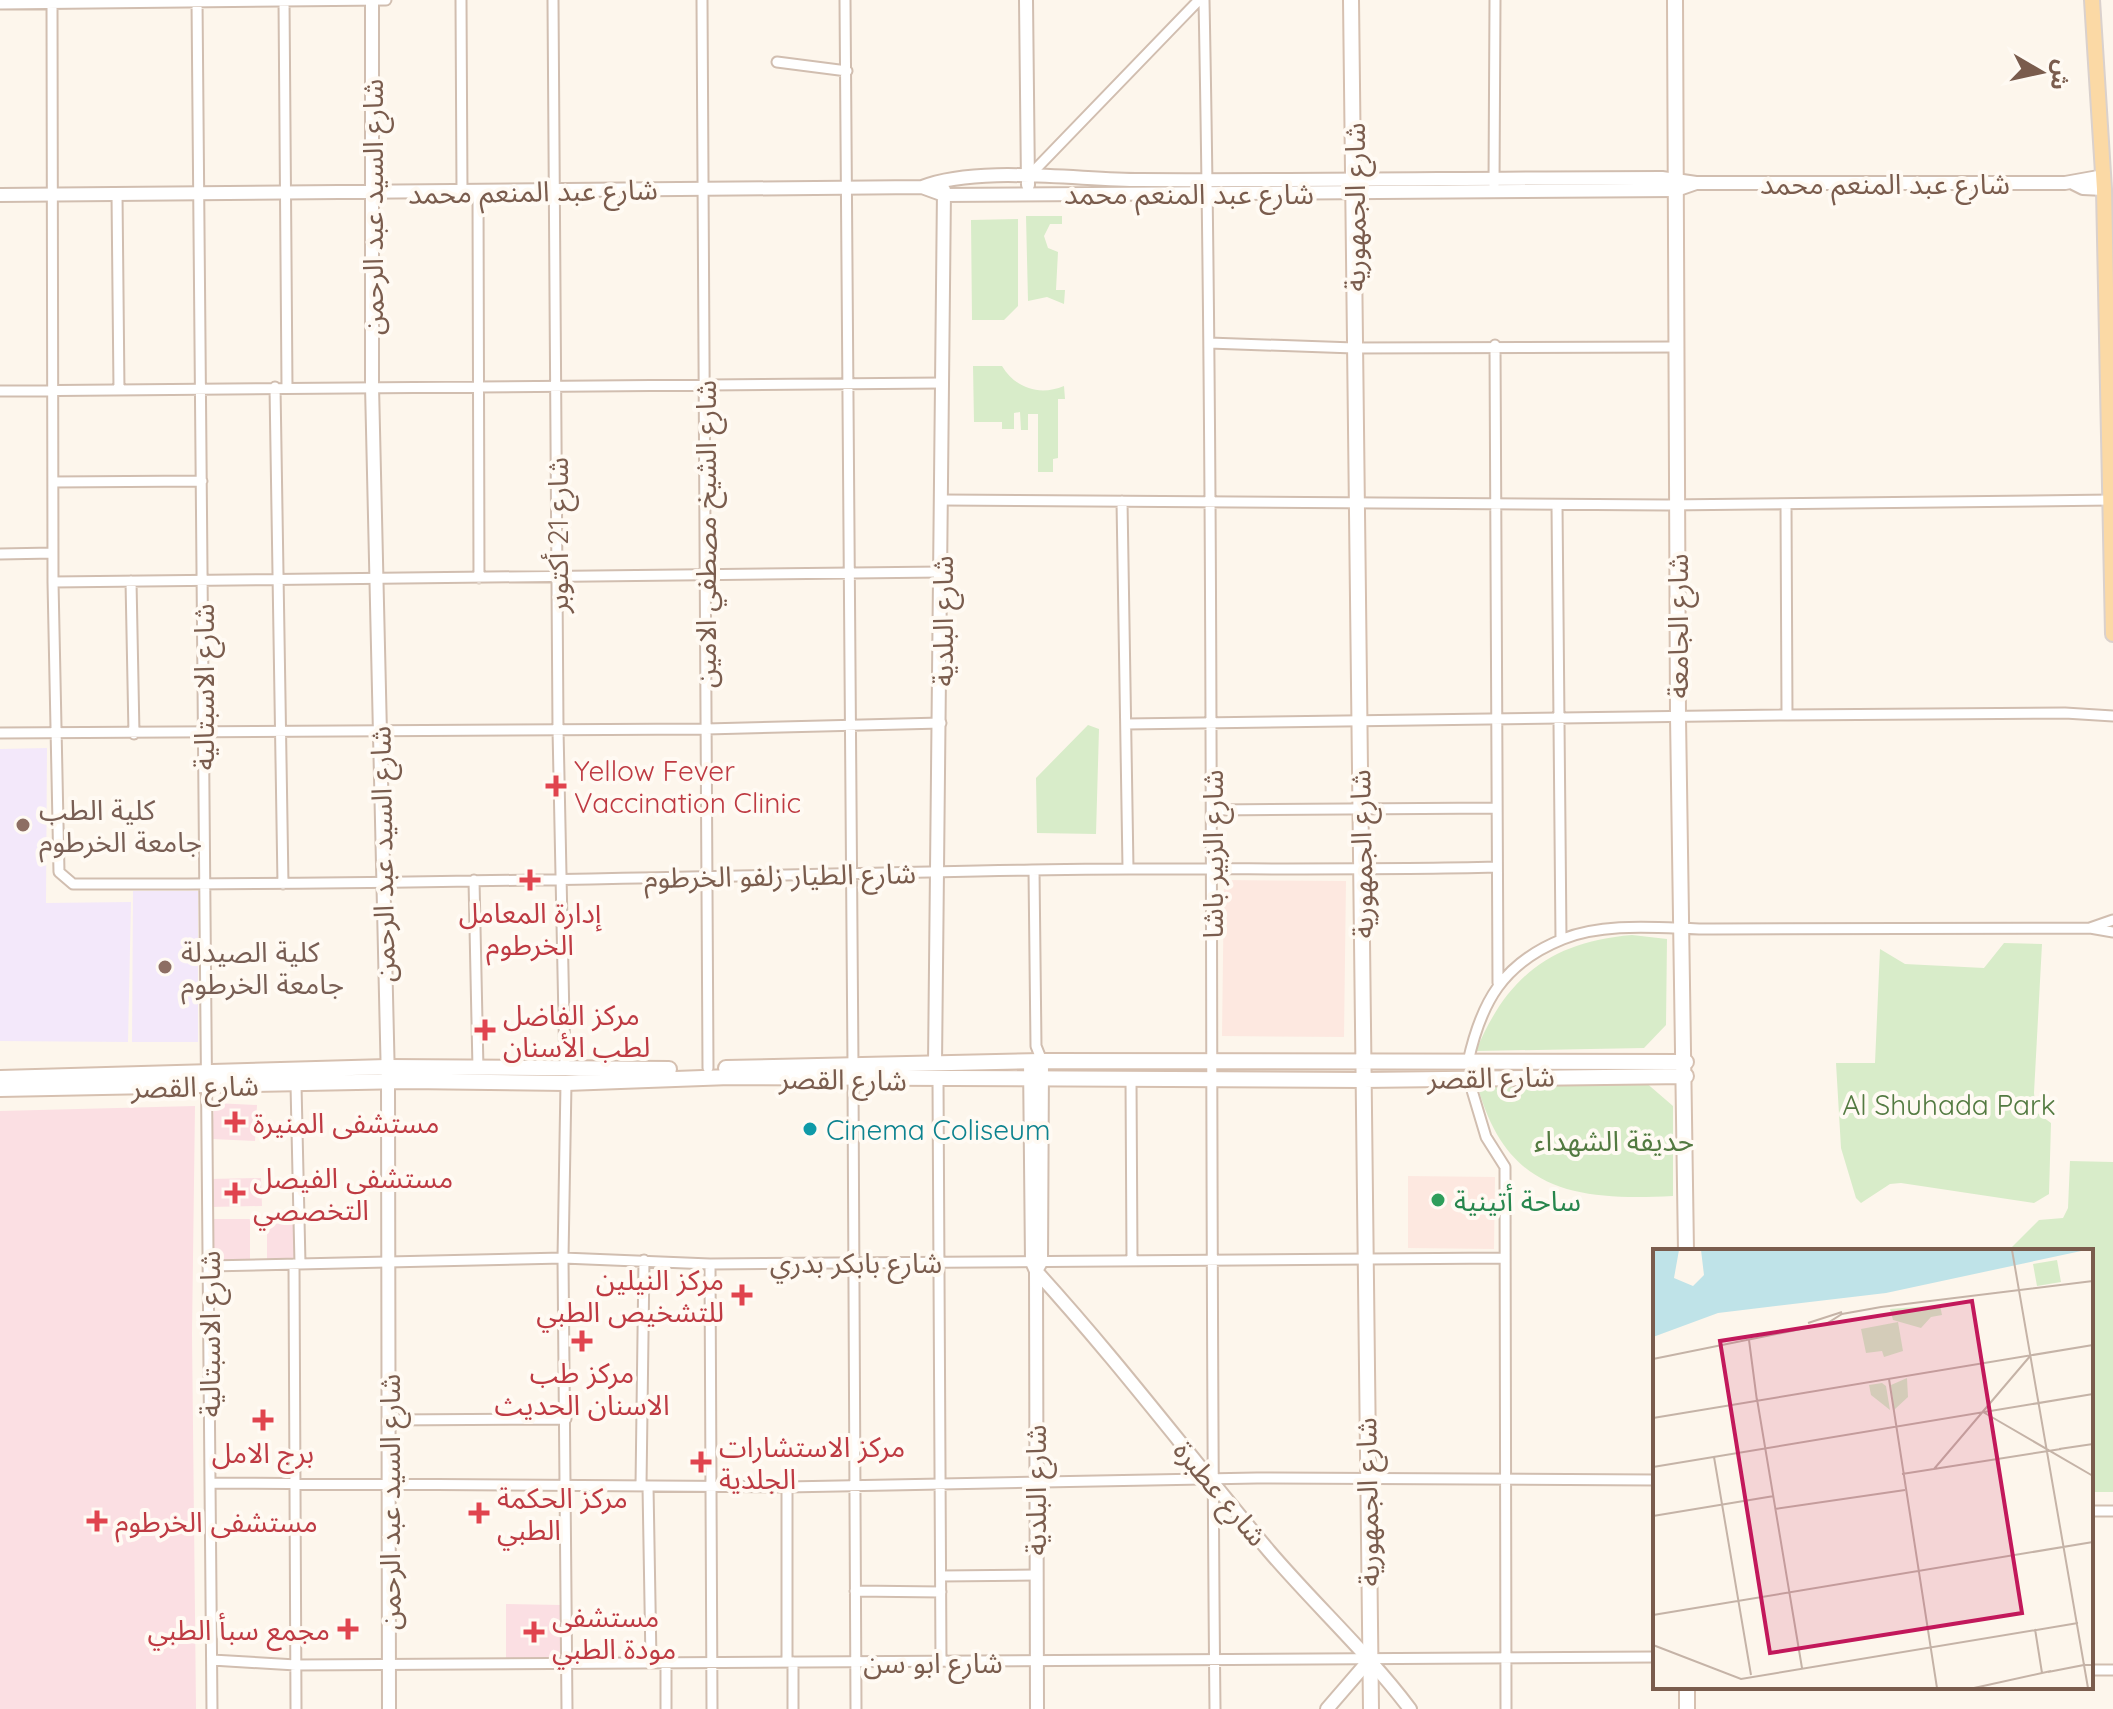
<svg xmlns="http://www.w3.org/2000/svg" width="2113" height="1709" font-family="Quicksand,'Noto Sans Arabic',sans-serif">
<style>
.commercial{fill:#fde8e0}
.education{fill:#f3e8fa}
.medical{fill:#fbdfe3}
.green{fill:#d8ecc9}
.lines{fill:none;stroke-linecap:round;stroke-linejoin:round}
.minor-casing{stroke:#d1beb0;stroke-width:13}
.tertiary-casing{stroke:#d1beb0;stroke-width:16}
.secondary-casing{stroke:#d6c0b0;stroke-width:18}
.primary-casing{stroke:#dad1cd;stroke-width:18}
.minor{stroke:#fff;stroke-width:9}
.tertiary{stroke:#fff;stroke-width:12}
.secondary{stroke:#fff;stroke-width:14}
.primary{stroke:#fbd9a5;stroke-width:14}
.health-dot{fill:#e0444e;stroke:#fffaf3;stroke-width:3}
.education-dot{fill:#8d6e63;stroke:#fffaf3;stroke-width:3}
.culture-dot{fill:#0f9aa8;stroke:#fffaf3;stroke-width:3}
.leisure-dot{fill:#2e9e5b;stroke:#fffaf3;stroke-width:3}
.labels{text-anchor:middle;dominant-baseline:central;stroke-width:8;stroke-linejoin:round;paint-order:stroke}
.street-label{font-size:28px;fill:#7a5c4d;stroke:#fffaf3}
.health-label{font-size:28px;fill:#be3a42;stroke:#fffaf3;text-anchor:start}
.education-label{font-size:28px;fill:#785e54;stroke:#fffaf3;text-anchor:start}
.park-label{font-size:28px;fill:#537a41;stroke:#fffaf3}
.culture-label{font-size:28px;fill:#0d838f;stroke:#fffaf3;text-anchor:start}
.leisure-label{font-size:28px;fill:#27864d;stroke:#fffaf3;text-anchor:start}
.inset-road{fill:none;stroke:#c5b3a7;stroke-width:2}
.view{fill:#c2185b;fill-opacity:0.15;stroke:#c2185b;stroke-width:4}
.inset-edge{fill:none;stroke:#7a5c4d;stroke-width:4}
</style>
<rect width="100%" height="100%" fill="#fdf6ec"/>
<!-- commercial -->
<path class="commercial" d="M1224 880 1346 881 1344 1037 1222 1036Z
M1408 1176 1495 1177 1494 1249 1408 1248Z"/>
<!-- education -->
<path class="education" d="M47 748 46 903 131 902 128 1042 0 1041V749Z
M133 891H198V1042H132Z"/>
<!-- medical -->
<path class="medical" d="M214 1103 257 1105 255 1141 212 1139Z
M195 1106 192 1334 196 1709H0V1111Z
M261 1178 262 1206 210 1207 209 1179Z
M295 1217V1259H267V1218Z
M210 1219H250V1261H210Z
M506 1604 561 1605V1660L506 1659Z"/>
<!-- green -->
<path class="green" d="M1026 216H1062V224H1050L1044 236 1048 248 1058 252 1056 290H1065L1064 304 1047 297 1028 301Z
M1018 219V306L1004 320H972L971 220Z
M973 366H1002C1016 389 1040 396 1064 386L1065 399H1058V458L1053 459V472H1038V414H1028V430H1021L1020 412 1014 413V429H1002V422H974Z
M1088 725 1099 729 1096 834 1037 833 1036 778Z
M1632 935 1667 939 1666 1025 1644 1048 1476 1051C1507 976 1551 942 1632 935Z
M2004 943 2042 944 2034 1093 2036 1112 2051 1123 2049 1194 2034 1203 1901 1183 1890 1184 1861 1203 1856 1198 1841 1148 1836 1063H1875L1880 949 1905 964 1984 968Z
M1476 1080 1644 1081 1673 1106V1196C1572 1201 1504 1191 1476 1080Z
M2070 1161 2113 1162V1492H2091V1251H2008L2039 1220 2063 1218 2068 1208Z"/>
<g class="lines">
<defs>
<path id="minor" d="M52 0 53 582 59 872 73 884C392 885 712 876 1032 870 1187 867 1342 871 1497 867
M197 0 212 1709
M284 0 287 387
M461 0 462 191
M553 0 558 729 565 1069
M702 0 708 1068
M845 0 853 1066
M1204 0C1215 570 1209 1139 1215 1709
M0 4 386 0
M777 62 847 71
M1029 176 1199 0
M1494 185 1495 0
M478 191 479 578
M117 194 119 390
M1209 343 1354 348 1676 347
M1495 345 1498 983
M275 387 283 884
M0 391 942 383
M53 482 202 481
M943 500 1667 505 2112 500
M1122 501 1128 868
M1786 504 1787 715
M1557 505 1561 939
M0 554 53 553
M131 581 134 734
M53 582 942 572
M1126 724 1787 715 2065 713 2113 716
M0 733 706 729 941 723
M1213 810 1497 808
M1034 870 1036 1046 1042 1061
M474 880 478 1069
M2090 928 2113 920
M1468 1062C1481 1002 1503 963 1563 939 1608 921 1666 929 1713 929 1839 928 1964 929 2090 928L2113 932
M1468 1077 1486 1137 1505 1167 1506 1709
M1131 1079 1132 1260
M853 1080 856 1709
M938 1080 941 1662
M566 1083 563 1258 567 1709
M296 1085 300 1264
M294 1264 296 1709
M710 1264 712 1709
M209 1266 563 1258 710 1264 1503 1258
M389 1420 566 1419
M210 1483 787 1487 1257 1478 1655 1480
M641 1486 644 1260
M648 1486 651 1661
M787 1487V1662
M2091 1511H2113
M941 1576 1036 1575
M855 1591 941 1592
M212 1660 296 1665 1655 1657
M666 1661V1709
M793 1662V1709
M2091 1670H2113"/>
<path id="tertiary" d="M372 0V386L388 1082 389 1709
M1026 0 1028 185
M2073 183 2083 188 2104 189
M922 187C978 165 1078 180 1140 180 1314 181 1488 178 1662 178L1696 183H2065L2104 176
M0 195 922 187 944 195 1676 190 1696 183
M1030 1061 1032 1262 1036 1271 1037 1709
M935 1064 944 190
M1036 1271C1118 1361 1191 1458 1269 1551 1315 1605 1367 1652 1410 1709
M1036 1271 1041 1262 1042 1061
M1327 1709 1371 1658"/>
<path id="secondary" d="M1351 0 1371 1709
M1675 0 1678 717 1686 1251
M726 1068 1042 1061 1686 1062
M0 1078 387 1067 669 1069
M0 1089 408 1081 566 1083 730 1077 1363 1080 1686 1076
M1687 1687V1709"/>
<path id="primary" d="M2092 0 2104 189 2113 634"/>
</defs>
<!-- minor casing -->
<use href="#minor" class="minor-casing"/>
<!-- tertiary casing -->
<use href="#tertiary" class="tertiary-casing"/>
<!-- secondary casing -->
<use href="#secondary" class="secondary-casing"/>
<!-- primary casing -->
<use href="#primary" class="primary-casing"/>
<!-- minor -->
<use href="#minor" class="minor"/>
<!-- tertiary -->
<use href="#tertiary" class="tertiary"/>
<!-- secondary -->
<use href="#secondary" class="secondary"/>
<!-- primary -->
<use href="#primary" class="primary"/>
</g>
<!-- markers -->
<g class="health-dot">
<path d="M552 774h8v8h8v8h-8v8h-8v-8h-8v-8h8z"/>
<path d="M526 868h8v8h8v8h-8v8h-8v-8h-8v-8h8z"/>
<path d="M481 1018h8v8h8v8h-8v8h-8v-8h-8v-8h8z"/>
<path d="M231 1110h8v8h8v8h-8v8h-8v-8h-8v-8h8z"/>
<path d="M231 1181h8v8h8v8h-8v8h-8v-8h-8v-8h8z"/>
<path d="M738 1283h8v8h8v8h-8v8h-8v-8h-8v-8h8z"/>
<path d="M578 1329h8v8h8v8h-8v8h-8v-8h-8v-8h8z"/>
<path d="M259 1408h8v8h8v8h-8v8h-8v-8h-8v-8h8z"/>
<path d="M697 1450h8v8h8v8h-8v8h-8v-8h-8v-8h8z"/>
<path d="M475 1501h8v8h8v8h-8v8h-8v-8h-8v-8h8z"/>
<path d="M93 1509h8v8h8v8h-8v8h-8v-8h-8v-8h8z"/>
<path d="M344 1617h8v8h8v8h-8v8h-8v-8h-8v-8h8z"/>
<path d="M530 1620h8v8h8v8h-8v8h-8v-8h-8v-8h8z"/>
</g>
<g class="education-dot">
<circle cx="23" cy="825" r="8"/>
<circle cx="165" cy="967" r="8"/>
</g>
<circle class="culture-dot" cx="810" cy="1129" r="8"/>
<circle class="leisure-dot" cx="1438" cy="1200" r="8"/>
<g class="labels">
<!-- street labels -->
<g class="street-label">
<text x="1885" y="183">شارع عبد المنعم محمد</text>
<text transform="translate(533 191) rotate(-1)">شارع عبد المنعم محمد</text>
<text x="1189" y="193">شارع عبد المنعم محمد</text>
<text transform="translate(372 207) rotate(-90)">شارع السيد عبد الرحمن</text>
<text transform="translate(1354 207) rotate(-90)">شارع الجمهورية</text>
<text transform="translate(705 534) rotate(-90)">شارع الشيخ مصطفي الامين</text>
<text transform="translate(557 535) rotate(-90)">شارع 21 أكتوبر</text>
<text transform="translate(942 621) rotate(-90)">شارع البلدية</text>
<text transform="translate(1677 626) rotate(-90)">شارع الجامعة</text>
<text transform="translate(203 687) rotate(-90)">شارع الاسبتالية</text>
<text transform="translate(382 854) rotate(-91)">شارع السيد عبد الرحمن</text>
<text transform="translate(1212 854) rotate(-90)">شارع الزبير باشا</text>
<text transform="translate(1361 854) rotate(-91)">شارع الجمهورية</text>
<text transform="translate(780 875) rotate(-1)">شارع الطيار زلفو الخرطوم</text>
<text transform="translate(1491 1077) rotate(-1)">شارع القصر</text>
<text transform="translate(843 1079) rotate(1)">شارع القصر</text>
<text transform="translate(195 1086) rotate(-1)">شارع القصر</text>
<text x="856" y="1262">شارع بابكر بدري</text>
<text transform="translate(209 1334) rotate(-90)">شارع الاسبتالية</text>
<text transform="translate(1035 1490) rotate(-90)">شارع البلدية</text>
<text transform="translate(1221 1493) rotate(50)">شارع عطبرة</text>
<text transform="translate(389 1502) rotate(-90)">شارع السيد عبد الرحمن</text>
<text transform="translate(1367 1502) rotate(-91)">شارع الجمهورية</text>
<text x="933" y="1662">شارع ابو سن</text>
</g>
<!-- health labels -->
<g class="health-label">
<text x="574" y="770">Yellow Fever<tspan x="574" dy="32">Vaccination Clinic</tspan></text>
<text x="530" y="912" text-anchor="middle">إدارة المعامل<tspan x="530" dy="32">الخرطوم</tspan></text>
<text x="503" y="1014">مركز الفاضل<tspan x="503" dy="32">لطب الأسنان</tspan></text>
<text x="253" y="1122">مستشفى المنيرة</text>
<text x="253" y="1177">مستشفى الفيصل<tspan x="253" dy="32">التخصصي</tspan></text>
<text x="724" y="1279" text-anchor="end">مركز النيلين<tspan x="724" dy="32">للتشخيص الطبي</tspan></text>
<text x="582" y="1372" text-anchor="middle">مركز طب<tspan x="582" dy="32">الاسنان الحديث</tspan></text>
<text x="719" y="1446">مركز الاستشارات<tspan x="719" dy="32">الجلدية</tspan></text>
<text x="263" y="1452" text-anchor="middle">برج الامل</text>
<text x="497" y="1497">مركز الحكمة<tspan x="497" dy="32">الطبي</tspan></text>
<text x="115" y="1521">مستشفى الخرطوم</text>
<text x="552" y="1616">مستشفى<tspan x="552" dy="32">مودة الطبي</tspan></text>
<text x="330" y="1629" text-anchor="end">مجمع سبأ الطبي</text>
</g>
<!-- education labels -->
<g class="education-label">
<text x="39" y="809">كلية الطب<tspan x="39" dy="32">جامعة الخرطوم</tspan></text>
<text x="181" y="951">كلية الصيدلة<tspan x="181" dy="32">جامعة الخرطوم</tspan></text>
</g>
<!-- park labels -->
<g class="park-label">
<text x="1949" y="1104">Al Shuhada Park</text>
<text x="1614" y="1140">حديقة الشهداء</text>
</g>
<!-- culture labels -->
<g class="culture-label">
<text x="826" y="1129">Cinema Coliseum</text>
</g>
<!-- leisure labels -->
<g class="leisure-label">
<text x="1454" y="1200">ساحة أتينية</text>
</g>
</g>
<!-- overview -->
<g transform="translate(1653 1249)">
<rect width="440" height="440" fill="#fdf6ec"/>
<path d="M404 11 408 33 384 37 380 15ZM287 56 289 66 278 68 268 79 240 71 237 60ZM245 73 250 102 231 108 229 102 213 104 208 80ZM254 129 255 148 241 161 238 136ZM229 134 233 137 237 161 218 146 216 136Z" fill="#d8ecc9"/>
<path d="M0 1H26L21 29 40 37 51 26 48 1H433L233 44 65 64 0 88Z" fill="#bfe3e8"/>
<path class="inset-road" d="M359 1 431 416H440M155 74 189 63M96 91 104 152M0 110 173 75 189 65 228 58 440 32M236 130 284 439M104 150 149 419M330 163 440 227M0 169 440 96M406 200 440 195M61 208 98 426M0 218 440 145M281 220 378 106M249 225 408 200M122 260 252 241M0 267 121 247M0 366 440 293M382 380 389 424M0 396 88 430 425 374M395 423 431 416 435 439M321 439 398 422"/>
<path class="view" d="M319 52 369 364 117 404 67 92Z"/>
<rect width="440" height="440" class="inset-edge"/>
</g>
<!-- north arrow -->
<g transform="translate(2041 72) rotate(99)" stroke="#fffaf3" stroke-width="6" paint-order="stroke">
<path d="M0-6L14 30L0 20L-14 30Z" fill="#7a5c4d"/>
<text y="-12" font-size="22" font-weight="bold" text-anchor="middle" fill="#7a5c4d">ش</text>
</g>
</svg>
